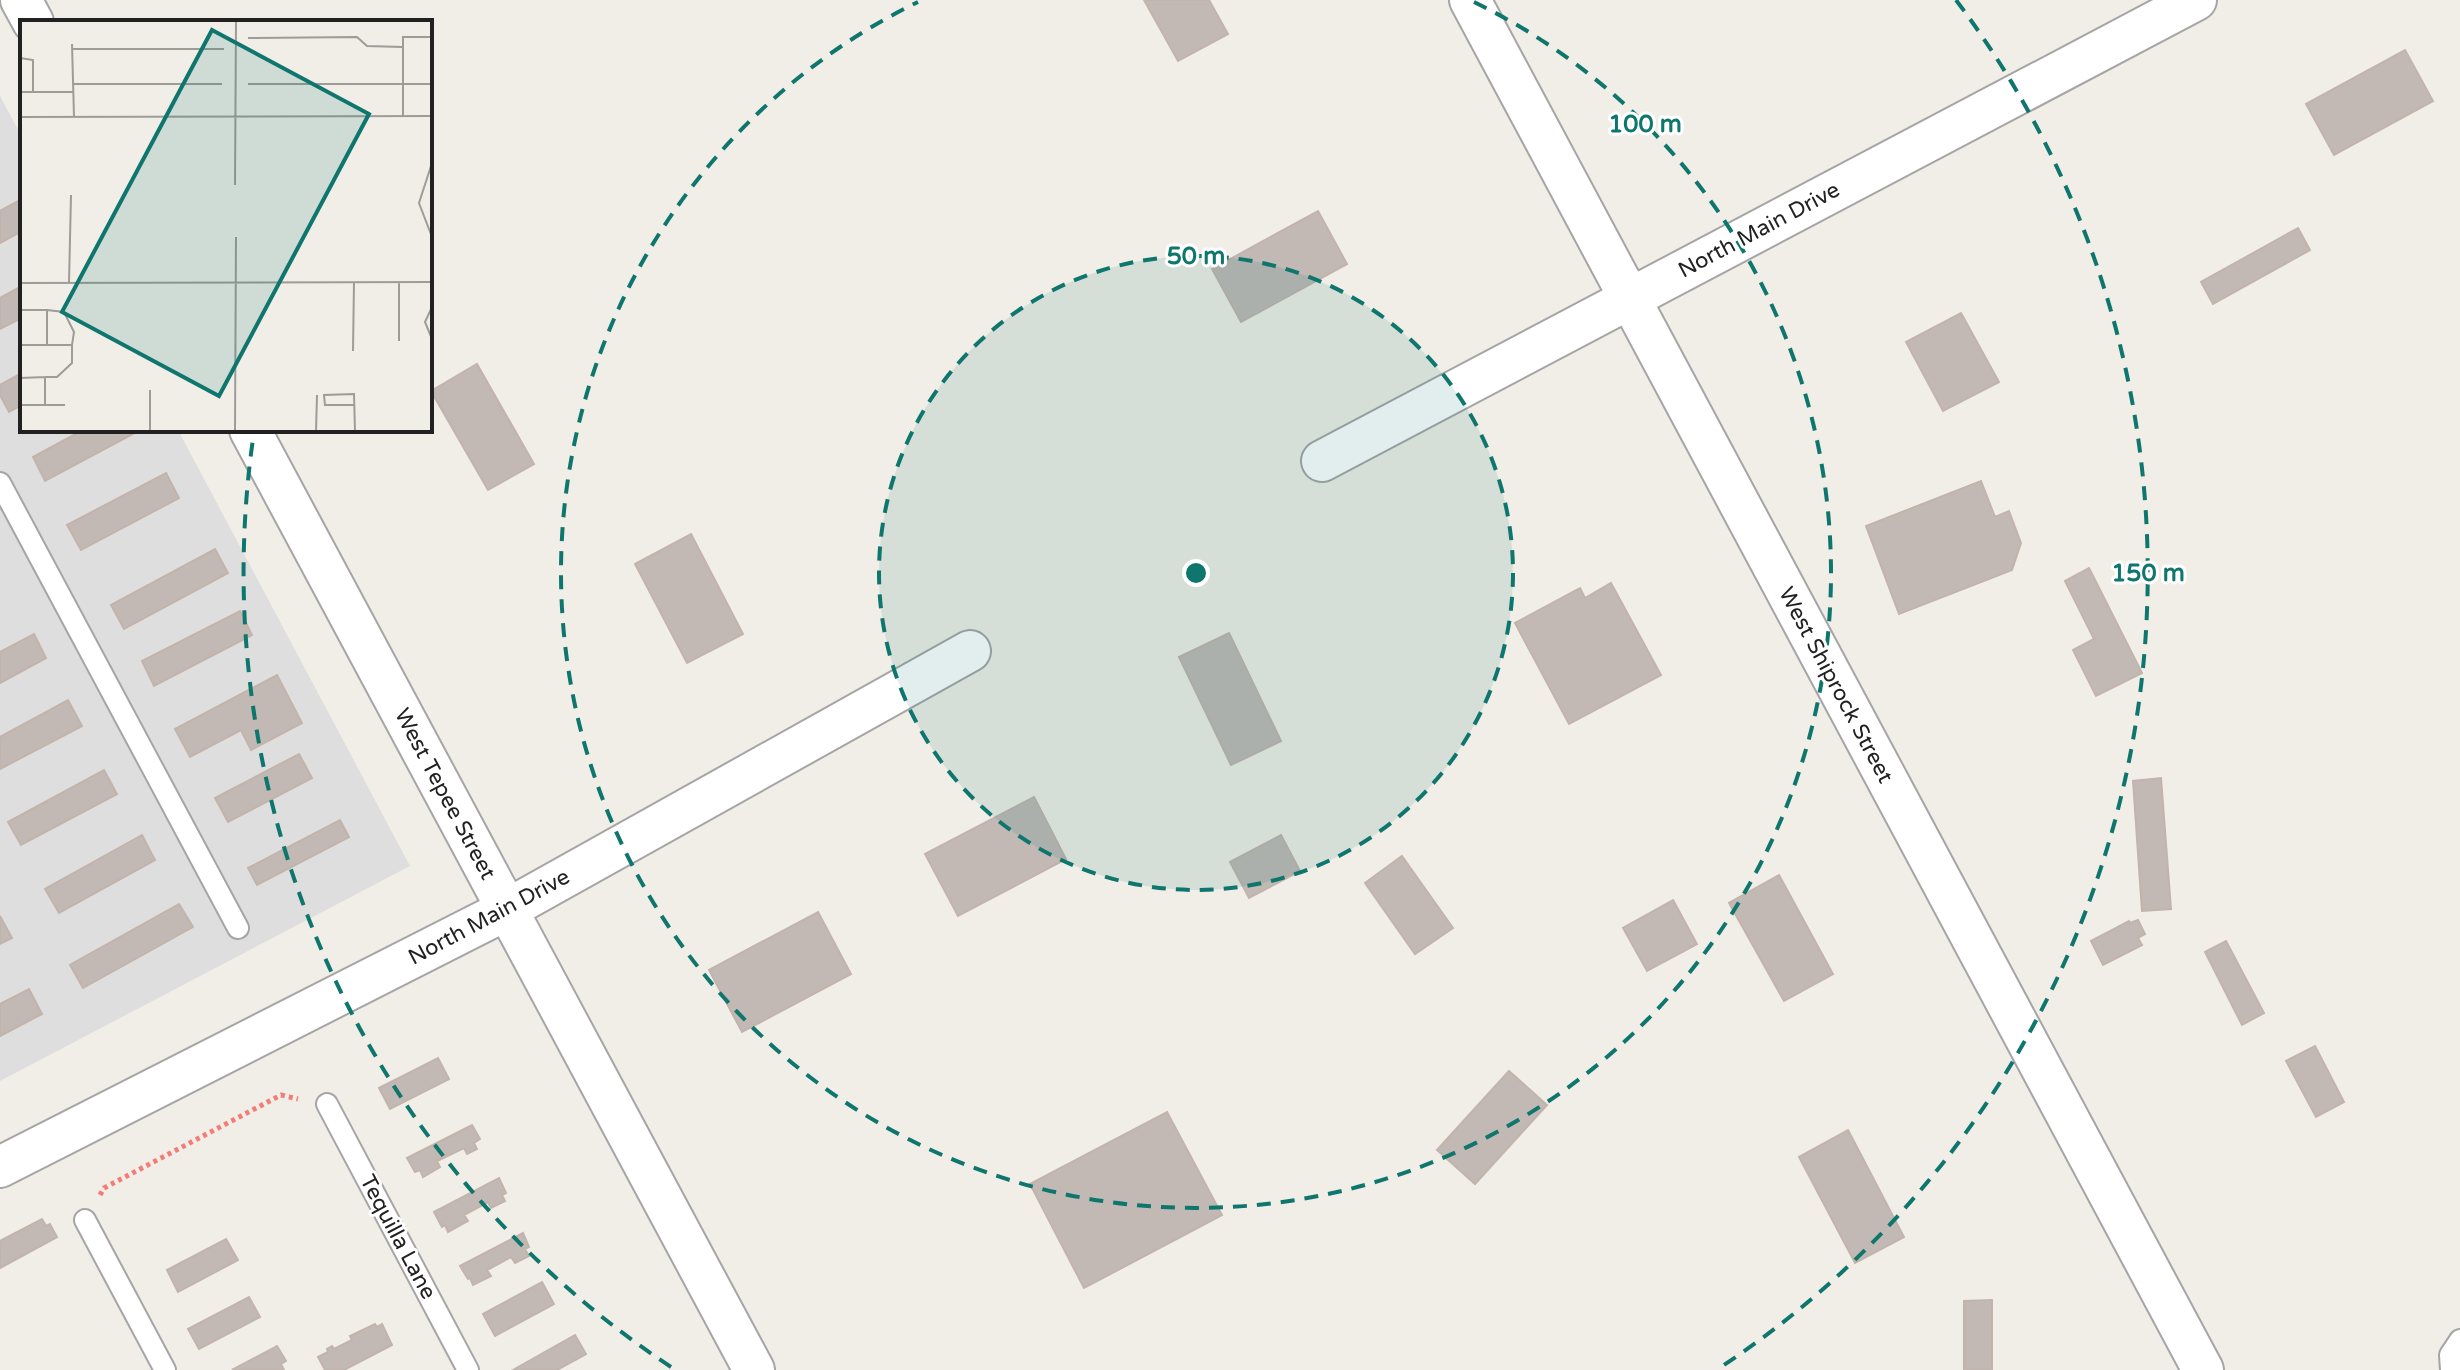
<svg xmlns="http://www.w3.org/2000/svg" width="2460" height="1370" font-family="'Varela Round',sans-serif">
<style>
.residential{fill:#dfdede}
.building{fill:#c2b9b5;stroke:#c2b4ab;stroke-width:2}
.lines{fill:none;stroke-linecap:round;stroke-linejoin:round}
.service-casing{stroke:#a5a5a5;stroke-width:24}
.minor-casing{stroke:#a5a5a5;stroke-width:44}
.path{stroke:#f47c77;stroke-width:5;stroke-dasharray:4 4;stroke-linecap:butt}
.service{stroke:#fff;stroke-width:20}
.minor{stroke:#fff;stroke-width:40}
.ring{fill:none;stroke:#0f766e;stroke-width:4;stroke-dasharray:14 10}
.labels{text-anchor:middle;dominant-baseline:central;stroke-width:6;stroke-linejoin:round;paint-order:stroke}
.street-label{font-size:22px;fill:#212121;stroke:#fff}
.inset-road{fill:none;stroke:#9e9c98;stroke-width:2}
.view{fill:#0f766e;fill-opacity:0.15;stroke:#0f766e;stroke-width:4}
.inset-edge{fill:none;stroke:#212121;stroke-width:4}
.centre{fill:#0f766e;stroke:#fff;stroke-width:4}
.ring-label{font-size:24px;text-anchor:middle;font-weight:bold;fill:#0f766e;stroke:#fff;stroke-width:6;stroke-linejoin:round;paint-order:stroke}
</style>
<rect width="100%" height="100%" fill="#f1eee8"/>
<!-- residential -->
<path class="residential" d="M0 96 22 137V430H178L410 866 0 1081Z"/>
<!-- building -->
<path class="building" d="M1144 0H1209L1228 34 1178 61Z
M2405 50 2433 101 2334 155 2306 104Z
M22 199V231L0 243V211Z
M1318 211 1347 264 1241 322 1212 269Z
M2298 228 2310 250 2213 304 2201 282Z
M22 286V318L0 329V298Z
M1961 313 1999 382 1943 411 1906 342Z
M477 364 534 464 488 490 431 391Z
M22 373V405L9 412 0 395V385Z
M83 430H140L45 481 33 457Z
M166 473 179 498 81 550 67 525Z
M1981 481 1995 517 2009 511 2021 543 2012 570 1899 614 1866 526Z
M691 534 743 634 687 663 635 564Z
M215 549 228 573 124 629 111 605Z
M2089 568 2142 673 2096 696 2073 650 2094 639 2065 581Z
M1611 583 1661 675 1569 724 1515 623 1580 588 1585 598Z
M240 611 252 635 154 686 142 661Z
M1229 633 1281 741 1231 765 1179 657Z
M34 634 46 658 0 683V652Z
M277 675 302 723 251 750 241 730 190 757 175 729Z
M68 700 82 726 0 769V737Z
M299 754 312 778 228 822 215 798Z
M104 770 117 794 21 845 8 822Z
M2161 778 2171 909 2142 911 2133 781Z
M1034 797 1066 859 958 916 925 854Z
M340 820 349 837 257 885 248 868Z
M142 835 155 860 59 913 45 889Z
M1281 835 1300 871 1249 898 1230 862Z
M1402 856 1453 928 1415 954 1365 883Z
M1779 875 1833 974 1784 1001 1729 903Z
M1673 900 1697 944 1647 971 1623 928Z
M179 904 193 927 83 988 70 965Z
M818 912 851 974 742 1032 709 970Z
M0 916 12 938 0 944Z
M2138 920 2145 934 2138 938 2142 945 2103 965 2091 941 2129 921 2130 923Z
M2226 941 2264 1013 2242 1025 2205 952Z
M29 989 42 1014 0 1036V1004Z
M2315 1046 2344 1102 2316 1117 2286 1061Z
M438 1058 449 1079 390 1109 379 1088Z
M1509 1071 1547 1105 1475 1184 1437 1150Z
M1167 1112 1222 1215 1084 1288 1030 1184Z
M472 1125 480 1139 474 1143 477 1149 467 1154 464 1148 437 1161 440 1167 423 1177 420 1170 415 1172 407 1158Z
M1848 1130 1904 1237 1855 1263 1799 1157Z
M499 1178 506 1193 502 1195 505 1201 491 1208 488 1202 464 1215 468 1221 448 1232 445 1225 442 1227 434 1212Z
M42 1219 46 1226 50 1224 57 1237 0 1268V1241Z
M523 1233 529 1247 525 1249 529 1256 515 1263 511 1257 487 1270 491 1276 473 1285 470 1278 468 1279 460 1266Z
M226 1239 238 1260 178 1292 167 1270Z
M542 1282 554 1304 495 1336 483 1314Z
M249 1297 260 1317 199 1349 188 1329Z
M1992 1300V1370H1964V1301Z
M375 1324 377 1327 382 1324 392 1345 344 1370H325L318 1357 328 1352 327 1349 332 1346 334 1349 352 1340 350 1336Z
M575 1335 586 1354 557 1370H513Z
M277 1346 286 1361 281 1364 284 1370H232Z"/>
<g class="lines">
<defs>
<path id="service" d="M0 483 238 928
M327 1104 468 1370
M85 1220 165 1370
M2451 1370 2450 1355 2460 1340"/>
<path id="minor" d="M21 0 33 22
M1470 0 2203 1370
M250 430 754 1370
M1322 461 2196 0
M0 1167 506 910 970 651"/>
</defs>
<!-- service casing -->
<use href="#service" class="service-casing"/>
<!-- minor casing -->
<use href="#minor" class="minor-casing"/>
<!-- path -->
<path class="path" d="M100 1195 104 1188 281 1095 298 1099"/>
<!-- service -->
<use href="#service" class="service"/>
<!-- minor -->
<use href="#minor" class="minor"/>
</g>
<!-- distance rings -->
<circle cx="1196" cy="573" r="317" fill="#0f766e" fill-opacity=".12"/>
<g class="ring">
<circle cx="1196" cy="573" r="317"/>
<path d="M1474 2A635 635 0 1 1 918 2"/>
<path d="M671 1367A952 952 0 0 1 254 432M1956 0A952 952 0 0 1 1721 1367"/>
</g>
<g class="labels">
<!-- street labels -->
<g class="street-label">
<text transform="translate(1759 230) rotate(-28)">North Main Drive</text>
<text transform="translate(1836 685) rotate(62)">West Shiprock Street</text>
<text transform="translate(445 794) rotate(62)">West Tepee Street</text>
<text transform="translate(489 917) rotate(-28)">North Main Drive</text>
<text transform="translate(398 1237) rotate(62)">Tequilla Lane</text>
</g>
</g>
<!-- overview -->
<g transform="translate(20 20)">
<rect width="412" height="412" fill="#f1eee8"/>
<path class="inset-road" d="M228 18 337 17 347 26 383 27M52 24 54 97M52 29H204M0 38 13 40V72M53 64H202M228 64H412M0 72H53M383 96V17H412M0 97 412 96M412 143 399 183 412 217M215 165 216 1M0 263 412 262M49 263 51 175M412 287 405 302 412 319M0 290H27V325M27 290 44 292 54 312 52 325M379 321V262M0 325H52V343L37 357H25M333 331 334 262M0 358 25 357V385M130 370V411M0 385H45M334 385H305L304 375 334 374 335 411M215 411 216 217M296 411 297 375"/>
<path class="view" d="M192 10 349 94 199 376 42 292Z"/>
<rect width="412" height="412" class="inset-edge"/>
</g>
<circle cx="1196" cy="573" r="12" class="centre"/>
<g class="ring-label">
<text x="1645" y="132">100 m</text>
<text x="1196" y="264">50 m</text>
<text x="2148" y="581">150 m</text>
</g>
</svg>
